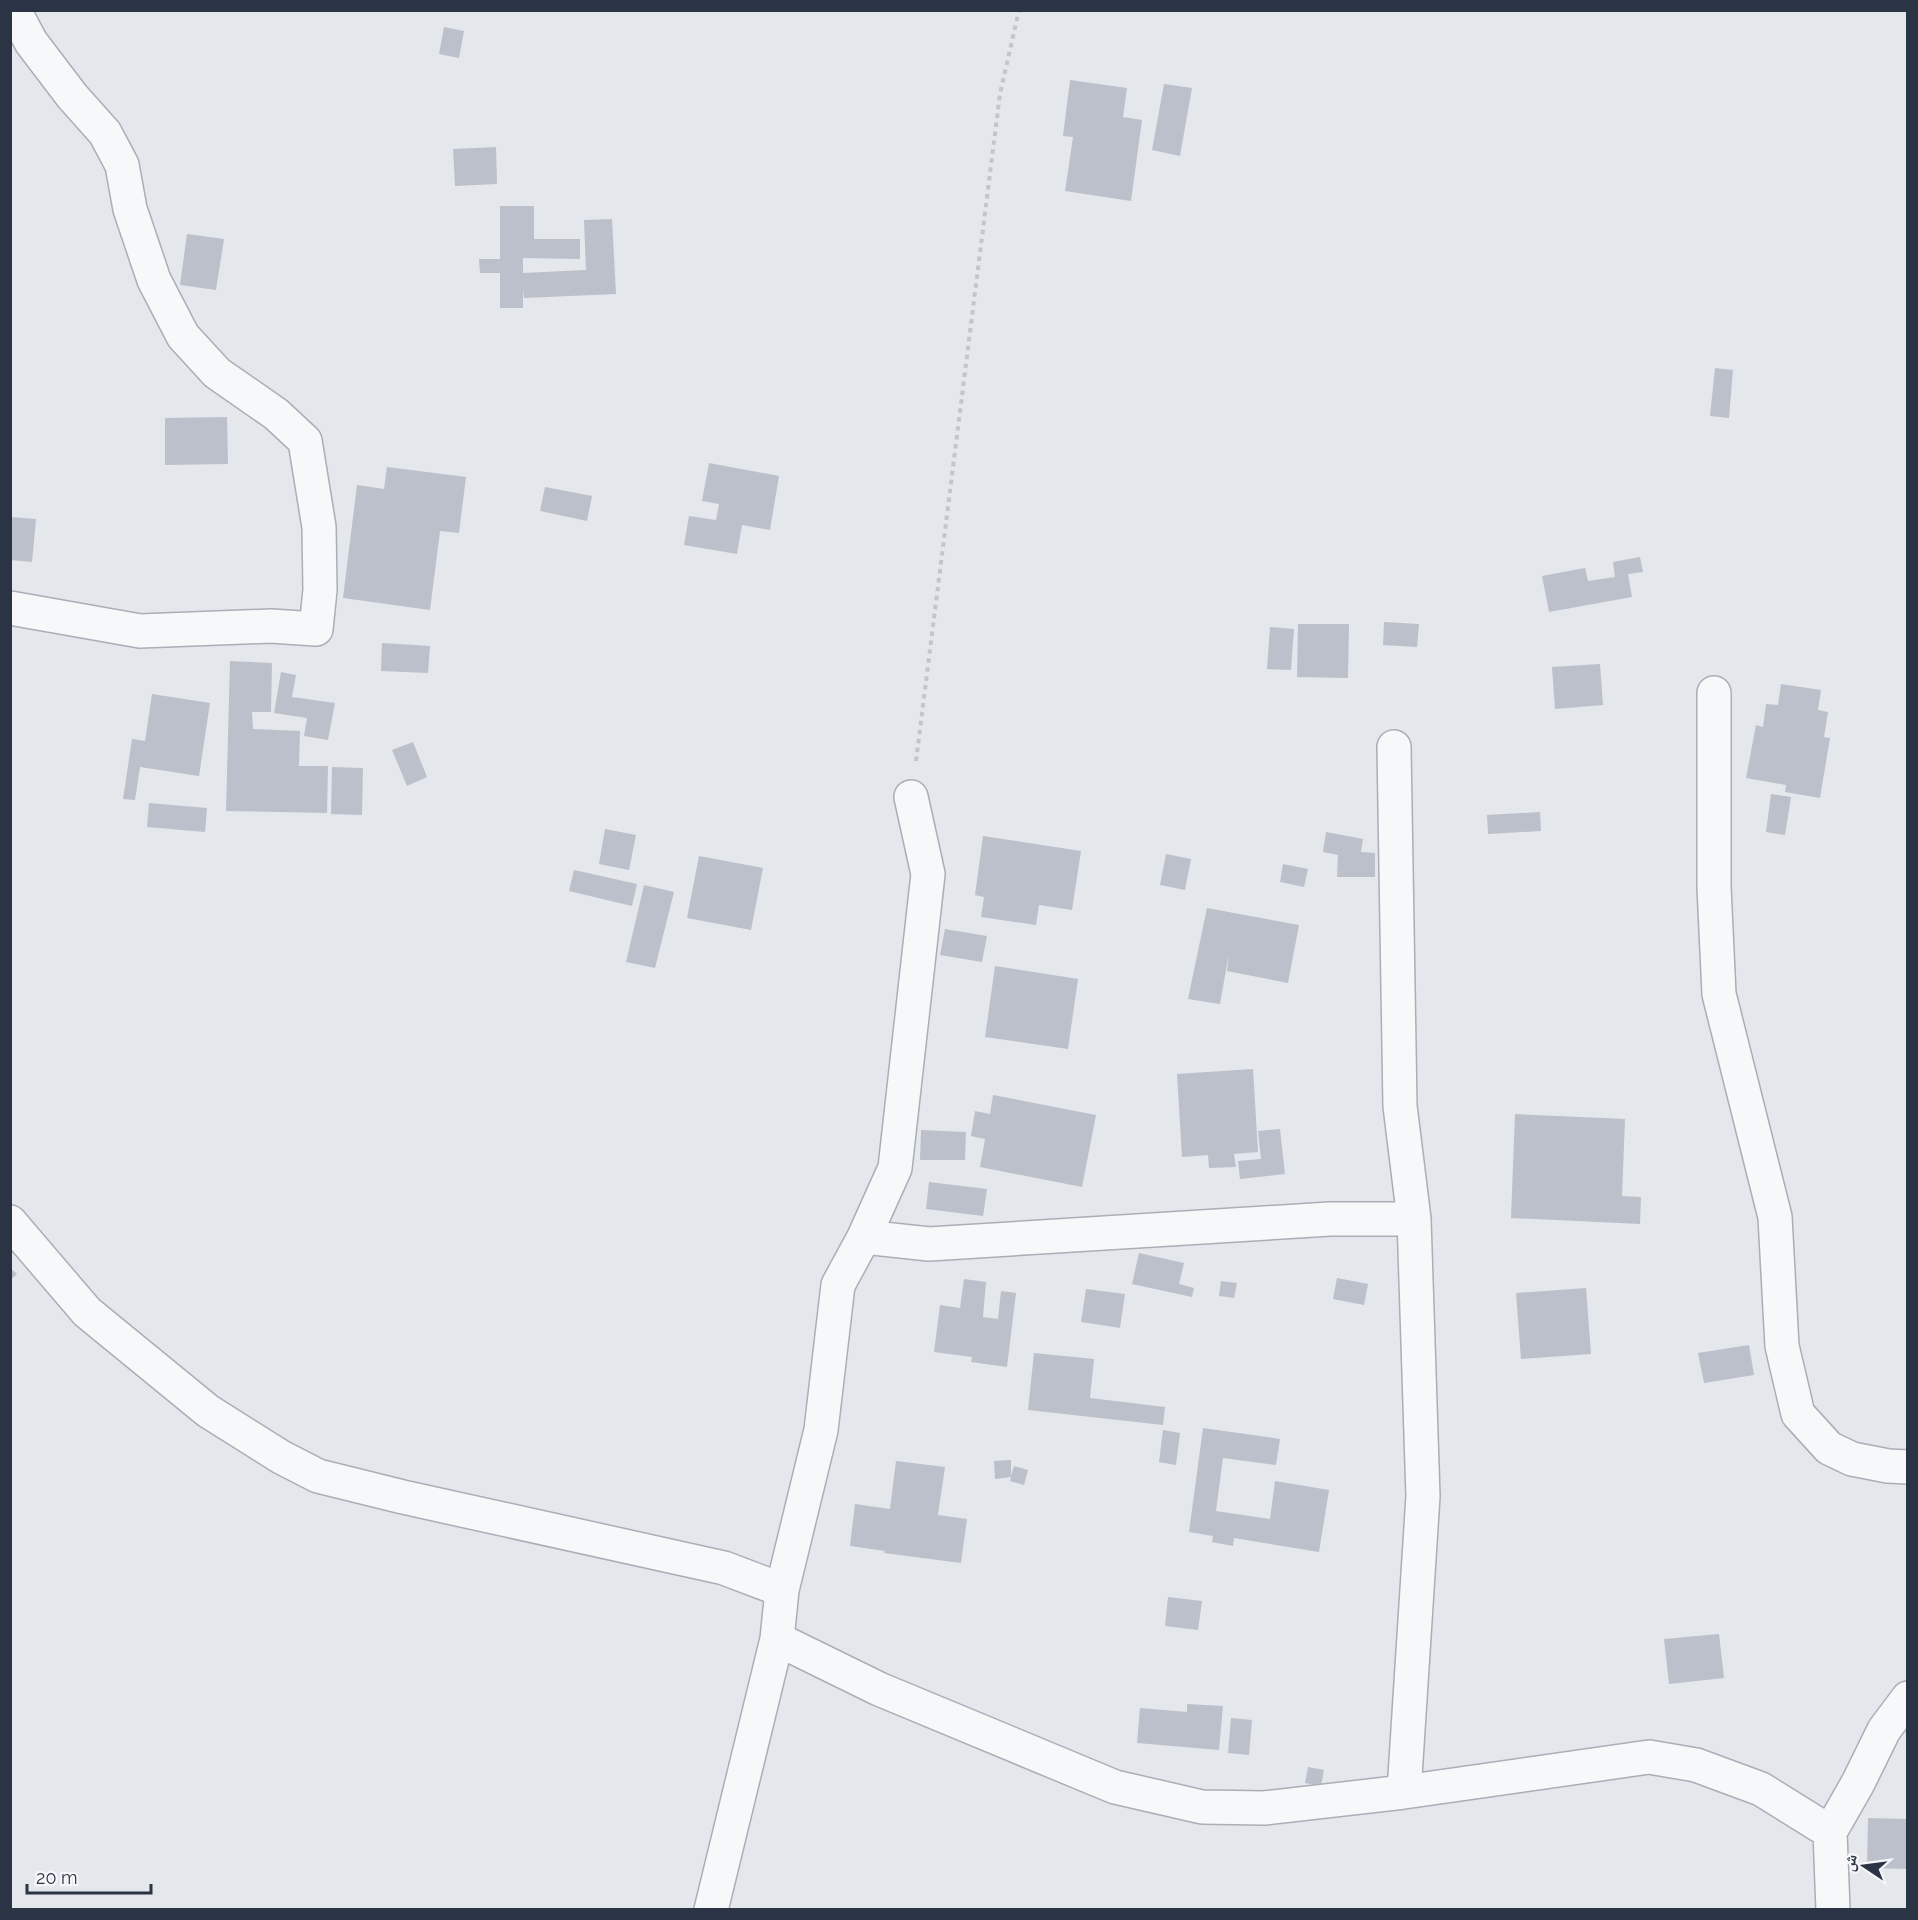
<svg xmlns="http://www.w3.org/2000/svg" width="1918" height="1920" font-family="Raleway,'Noto Naskh Arabic',sans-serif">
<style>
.building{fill:#bbc0ca}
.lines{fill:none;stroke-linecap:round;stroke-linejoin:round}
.minor-casing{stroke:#a9aeb7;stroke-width:36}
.path{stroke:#c2c5cb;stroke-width:4;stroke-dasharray:4.5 4.5;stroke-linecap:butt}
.minor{stroke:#f7f8fa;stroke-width:33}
</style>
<rect width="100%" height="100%" fill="#e4e7ec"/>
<!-- building -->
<path class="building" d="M444 27 464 31 459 58 439 54Z
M1070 80 1127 88 1123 117 1142 120 1131 201 1065 191 1073 137 1063 136Z
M1164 84 1192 88 1180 156 1152 150Z
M496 147 497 184 455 186 453 149Z
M500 206H534V239H580V259L523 258V273L586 270 584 220 612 219 616 294 524 298 523 289V308H500V273H480L479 259H500Z
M187 234 224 239 216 290 180 285Z
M1715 368 1733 370 1729 418 1710 416Z
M227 417 228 464 165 465V418Z
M709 463 779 476 770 530 742 525 737 554 684 545 689 516 716 520 719 504 702 501Z
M387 467 466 477 459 533 440 531 430 610 343 598 357 485 384 489Z
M545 487 592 496 587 521 540 511Z
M10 517 36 519 32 562 10 560Z
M1640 557 1643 572 1628 574 1632 597 1549 612 1542 576 1585 568 1588 581 1615 577 1613 562Z
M1384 622 1419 624 1417 647 1383 645Z
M1298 624H1349L1348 678 1297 677Z
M1270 627 1294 629 1291 670 1267 669Z
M382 643 430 646 428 673 381 671Z
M230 661 272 663 271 712H252L253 729 300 731 299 766H328L327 813 226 811Z
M1600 664 1603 705 1555 709 1552 667Z
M281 672 296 675 292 697 335 703 328 740 304 736 307 718 274 713Z
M1781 684 1821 690 1818 710 1828 712 1824 737 1830 738 1820 798 1785 792 1786 785 1746 778 1756 725 1763 727 1766 704 1778 705Z
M152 694 210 703 199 776 140 767 135 800 123 799 132 739 145 741Z
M413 742 427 777 407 786 392 750Z
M332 767 363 768 362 815 331 814Z
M1771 794 1791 797 1785 835 1766 832Z
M149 803 207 808 205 832 147 827Z
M1540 812 1541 831 1488 834 1487 815Z
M605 829 636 835 629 870 599 864Z
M1326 832 1363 839 1361 852 1375 853V877H1337L1338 855 1323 852Z
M983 836 1081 851 1072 910 1039 905 1036 925 981 917 984 897 975 895Z
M1166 854 1191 859 1185 890 1160 885Z
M699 856 763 868 751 930 687 918Z
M1283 864 1308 869 1304 887 1280 882Z
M574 870 637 884 632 906 569 891Z
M644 885 674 892 655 968 626 962Z
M1207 908 1299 925 1288 983 1227 971 1229 953 1220 1004 1188 999Z
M945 929 987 936 982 962 940 955Z
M995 966 1078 979 1068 1049 985 1037Z
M1253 1069 1258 1152 1234 1154 1236 1167 1209 1168 1208 1155 1182 1157 1177 1074Z
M993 1095 1096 1115 1082 1187 980 1167 985 1139 971 1136 975 1111 990 1114Z
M1515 1114 1625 1119 1622 1196 1641 1197 1640 1224 1511 1218Z
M1280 1129 1285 1174 1240 1179 1238 1161 1261 1159 1258 1131Z
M921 1130 966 1132 965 1160H920Z
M929 1182 987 1189 983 1216 926 1209Z
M1139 1253 1184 1263 1179 1284 1194 1288 1192 1297 1132 1284Z
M10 1268 17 1274 10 1280Z
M1337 1278 1368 1284 1364 1305 1333 1299Z
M964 1279 986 1282 983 1317 998 1319 1001 1291 1016 1293 1007 1367 971 1362 972 1357 934 1352 940 1305 960 1308Z
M1221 1281 1237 1283 1234 1298 1219 1296Z
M1586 1288 1591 1354 1521 1359 1516 1293Z
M1086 1289 1125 1294 1120 1328 1081 1322Z
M1749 1345 1754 1375 1704 1383 1698 1353Z
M1034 1353 1094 1359 1090 1398 1165 1407 1163 1425 1028 1410Z
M1203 1428 1280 1439 1276 1465 1223 1458 1216 1511 1270 1519 1275 1481 1329 1490 1319 1552 1234 1538 1233 1546 1212 1542 1213 1536 1189 1532Z
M1163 1430 1180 1433 1176 1465 1159 1462Z
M1011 1460V1476L1014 1466 1028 1470 1024 1485 1010 1481 1011 1477 995 1479 994 1461Z
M896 1461 945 1467 938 1515 967 1519 961 1563 884 1553 885 1551 850 1546 855 1504 890 1509Z
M1168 1597 1202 1601 1198 1630 1165 1626Z
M1719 1634 1724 1678 1669 1684 1664 1639Z
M1187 1704 1223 1706 1219 1750 1137 1743 1140 1708 1187 1712Z
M1231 1718 1252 1720 1249 1755 1228 1753Z
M1308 1767 1324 1770 1321 1786 1305 1783Z
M1868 1818 1908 1819V1869L1867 1868Z"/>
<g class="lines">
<defs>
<path id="minor" d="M10 608 140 631 271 626 316 629 320 590 319 527 305 441 276 414 217 373 183 336 154 280 130 209 122 165 105 133 72 96 31 42 14 10
M1714 693V887L1719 994 1775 1217 1782 1346 1798 1414 1829 1448 1852 1459 1888 1466 1908 1467
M1394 747 1400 1106 1414 1219 1423 1496 1404 1792
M911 797 928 874 895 1168 864 1237 838 1285 821 1430 782 1590 777 1639 879 1689 1115 1787 1202 1807 1264 1808 1404 1792 1649 1757 1696 1765 1761 1789 1830 1832
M10 1222 87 1312 208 1411 281 1457 318 1476 403 1497 724 1568 782 1590
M864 1237 929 1244 1330 1219H1414
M711 1910 777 1639
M1833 1910 1830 1832 1858 1783 1884 1730 1908 1698"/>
</defs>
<!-- minor casing -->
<use href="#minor" class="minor-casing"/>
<!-- path -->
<path class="path" d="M916 761 1000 94 1019 10"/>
<!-- minor -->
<use href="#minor" class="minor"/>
</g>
<!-- border -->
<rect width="1918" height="1920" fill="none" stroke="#2b3445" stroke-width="24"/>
<!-- north arrow -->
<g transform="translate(1864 1866) rotate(283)" stroke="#f4f6f9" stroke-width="4.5" paint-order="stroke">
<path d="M0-4.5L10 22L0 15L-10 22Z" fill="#2b3445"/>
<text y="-9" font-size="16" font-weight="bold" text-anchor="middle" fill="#2b3445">ش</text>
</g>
<!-- scale -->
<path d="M27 1884v9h124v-9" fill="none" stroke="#2b3445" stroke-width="3"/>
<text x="36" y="1884" font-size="18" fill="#2b3445" stroke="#f4f6f9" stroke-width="4.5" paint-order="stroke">20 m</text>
</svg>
